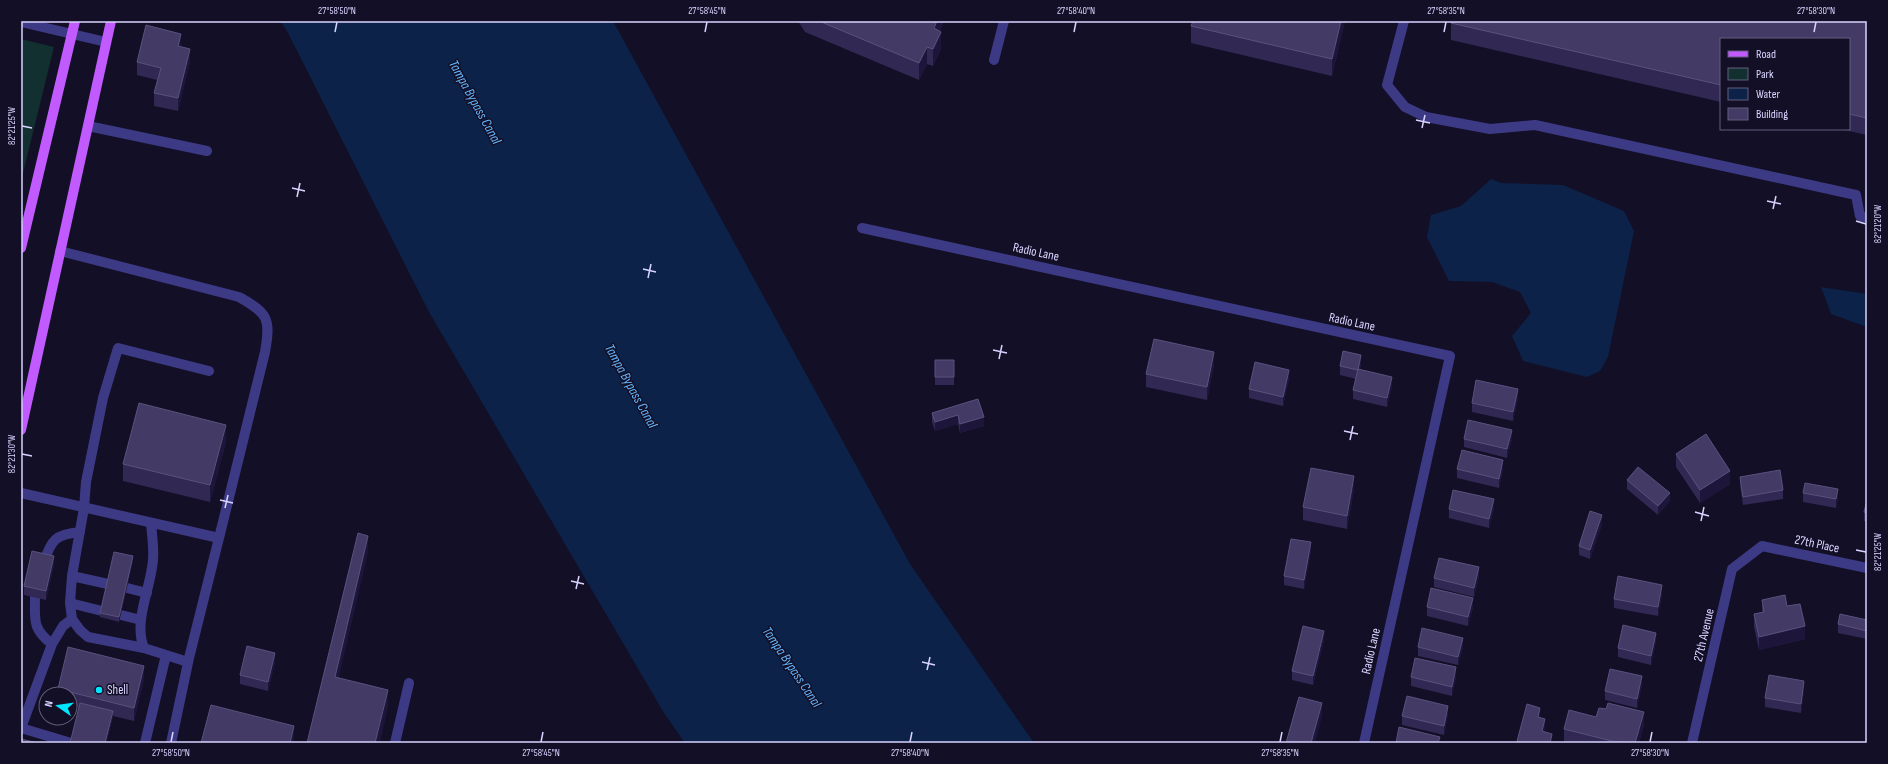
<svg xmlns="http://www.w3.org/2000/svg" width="1888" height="764" font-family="'Sofia Sans Condensed',sans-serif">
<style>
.green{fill:#12302f}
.water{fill:#0c2248}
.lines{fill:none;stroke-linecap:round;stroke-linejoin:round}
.minor{stroke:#3d3a85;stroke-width:10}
.major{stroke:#c25bff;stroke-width:10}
.wall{fill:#312854}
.shaded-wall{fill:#1d163a}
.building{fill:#433a66;stroke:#5a527e}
.ticks{fill:none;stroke:#d9d4ff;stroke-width:1.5}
.poi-dot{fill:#00e5ff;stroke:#130f26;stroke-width:1.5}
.labels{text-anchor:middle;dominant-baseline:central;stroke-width:3;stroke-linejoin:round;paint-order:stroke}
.street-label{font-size:13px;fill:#d9d4ff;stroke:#130f26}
.poi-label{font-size:13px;fill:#d9d4ff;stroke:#130f26;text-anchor:start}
.water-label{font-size:14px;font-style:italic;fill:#62b6ff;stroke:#130f26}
.neatline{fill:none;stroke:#d9d4ff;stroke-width:1.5}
.ticks-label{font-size:10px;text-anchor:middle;fill:#d9d4ff}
</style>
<rect width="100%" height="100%" fill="#130f26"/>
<!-- green -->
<path class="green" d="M21 39 54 47 21 181Z"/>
<!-- water -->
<path class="water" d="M280 21H613L910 564 1034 743H685L664 713 429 312 287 31Z
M1491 179 1501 183 1563 185 1624 211 1634 231 1608 357 1600 371 1587 377 1523 361 1512 336 1531 313 1520 292 1492 282 1449 281 1427 237 1431 215 1461 206Z
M1821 287 1867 294V327L1831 314Z"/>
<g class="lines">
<!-- minor -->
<path class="minor" d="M1404 21 1387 85 1405 107 1426 117 1490 129 1535 125 1856 195 1860 216 1867 218
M21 22 106 42
M994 60 1004 21
M88 126 207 151
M862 228 1450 356 1364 743
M60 251 239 297C268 313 271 319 265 352L219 538
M21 493 219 538 189 658 171 743
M151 523C152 535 154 548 153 560 151 588 133 621 144 648L188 662
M44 562C51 540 56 534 80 532
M72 576 108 584
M127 588 147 593
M35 597C35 620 32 629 52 644
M70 603 102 611
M121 615 141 620
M144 648 88 637 80 630 72 619 70 603 72 576 84 508 86 482 103 398 118 348 209 371
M71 743 21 728 52 644 63 626 72 619
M145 743 166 655
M395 743 409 683
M1692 743 1732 569 1762 546 1867 568"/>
<!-- major -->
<path class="major" d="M21 248 75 21
M21 430 111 21"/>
</g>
<!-- wall -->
<path class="wall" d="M798 21H944L940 31 941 49 933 66 927 64 919 80 805 32Z
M1345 21 1332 76 1191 43V26Z
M1867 21V135L1840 129H1849V39H1721V102L1451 40V23Z
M181 47 190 62 178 111 154 106V93L157 80 137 75V62Z
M935 360H954V385H935Z
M1361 364 1360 369 1392 386 1387 407 1353 399V390L1356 379 1340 375V366Z
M1214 365 1207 400 1146 387V374Z
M1289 379 1283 406 1249 398V389Z
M1518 398 1513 421 1472 412V403Z
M978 399 984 426 960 433 958 424 935 431 932 422V413Z
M1464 439H1512L1507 458 1464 447Z
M226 442 210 502 123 481V464Z
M1676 454 1730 484 1700 503 1676 467Z
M1457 469H1503L1499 488 1457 478Z
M1740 477 1783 490V499L1743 505 1740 485Z
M1627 480 1670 501 1658 515 1627 489Z
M1354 489 1347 529 1303 520V507Z
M1803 493 1838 498 1836 508 1803 502Z
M1867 504V522L1864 521V512Z
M1494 508 1489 528 1449 518V509Z
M1602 524 1590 559 1579 555V546Z
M1311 551 1304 589 1284 585V576Z
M133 561 119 622 100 617V613Z
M54 565 46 600 24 595V586Z
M1479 576 1474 597 1434 587V578Z
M1662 594 1658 616 1614 608V599Z
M1762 600 1787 606 1805 639 1759 650 1754 627V614L1762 612Z
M1427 607H1473L1468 626 1427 616Z
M1867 620V639L1838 633V624Z
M1324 640 1313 685 1292 680V671Z
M1656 641 1651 665 1618 657V648Z
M1418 647H1463L1458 665 1418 656Z
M275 662 268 691 240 684V675Z
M1456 676 1452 696 1411 686V677Z
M144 679 134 721 113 716 106 743H70L79 707 70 705V694H58V689Z
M1642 685 1637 708 1605 700V691Z
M1804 690 1801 713 1765 707V698Z
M1448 714 1444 735 1402 725V716Z
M1596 717 1644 725 1639 743H1569L1564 742V729Z"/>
<!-- shaded-wall -->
<path class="shaded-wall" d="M937 21H944L934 45V28Z
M1341 21H1345L1332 76V59Z
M941 32V49L933 66V49Z
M181 34V47L178 46Z
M927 47V64L919 80V63Z
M190 49V62L178 111V98Z
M1214 352V365L1207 400V387Z
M1361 355V364L1358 379V370Z
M1289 370V379L1283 406V397Z
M1392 377V386L1387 407V398Z
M1518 389V398L1513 421V412Z
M958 415V424L935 431V422Z
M984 417V426L960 433V424Z
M226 425V442L210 502V485Z
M1512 430V439L1507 458V449Z
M1503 460V469L1499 488V479Z
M1730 471V484L1700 503V490Z
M1354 476V489L1347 529V516Z
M1838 489V498L1836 508V499Z
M1670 493V501L1658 515V506Z
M1494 499V508L1489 528V519Z
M1602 515V524L1590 559V550Z
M368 536V553L335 694V677Z
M1311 542V551L1304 589V580Z
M54 556V565L46 600V591Z
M133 556V561L119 622V617Z
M1479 567V576L1474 597V588Z
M1662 585V594L1658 616V607Z
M1473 598V607L1468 626V617Z
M1805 626V639L1759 650V637Z
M1324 631V640L1313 685V676Z
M1656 633V641L1651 665V656Z
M1463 638V647L1458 665V657Z
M275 653V662L268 691V682Z
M144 666V679L134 721V708Z
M1456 667V676L1452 696V687Z
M1642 676V685L1637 708V699Z
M1804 681V690L1801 713V704Z
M388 690V707L380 743H375Z
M1322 703V716L1315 743H1311Z
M1448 706V714L1444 735V726Z
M1540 708V716L1538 726V717Z
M113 711V716L106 743H105Z
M1644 712V725L1639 743H1635Z
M1545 719V728L1542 740V731Z
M294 726V743H290Z
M1552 734V743H1550Z"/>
<!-- building -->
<path class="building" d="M819 21H937L934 28 941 32 933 49 927 47 919 63Z
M1193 21H1341L1332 59 1191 26Z
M1451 21H1867V118L1849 114V39H1721V85L1451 23Z
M146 25 181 34 178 46 190 49 178 98 154 93 161 68 137 62Z
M1154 339 1214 352 1207 387 1146 374Z
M1343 351 1361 355 1358 370 1340 366Z
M935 360H954V377H935Z
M1255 362 1289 370 1283 397 1249 389Z
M1358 369 1392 377 1387 398 1353 390Z
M1476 380 1518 389 1513 412 1472 403Z
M978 399 984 417 960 424 958 415 935 422 932 413Z
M139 403 226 425 210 485 123 464Z
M1468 420 1512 430 1507 449 1464 439Z
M1706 434 1730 471 1700 490 1676 454Z
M1462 450 1503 460 1499 479 1457 469Z
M1638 467 1670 493 1658 506 1627 480Z
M1311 468 1354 476 1347 516 1303 507Z
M1780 470 1783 490 1743 497 1740 477Z
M1805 483 1838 489 1836 499 1803 493Z
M1453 490 1494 499 1489 519 1449 509Z
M1866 504H1867V513L1864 512Z
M1590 511 1602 515 1590 550 1579 546Z
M358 533 368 536 335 677 388 690 375 743H307Z
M1291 539 1311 542 1304 580 1284 576Z
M32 551 54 556 46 591 24 586Z
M114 552 133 556 119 617 100 613Z
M1439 558 1479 567 1474 588 1434 578Z
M1618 576 1662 585 1658 607 1614 599Z
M1431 588 1473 598 1468 617 1427 607Z
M1785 595 1787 606 1800 604 1805 626 1759 637 1754 614 1764 612 1762 600Z
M1840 614 1867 620V631L1838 624Z
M1623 625 1656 633 1651 656 1618 648Z
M1303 626 1324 631 1313 676 1292 671Z
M1422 628 1463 638 1458 657 1418 647Z
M247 646 275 653 268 682 240 675Z
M68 647 144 666 134 708 58 689Z
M1415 658 1456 667 1452 687 1411 677Z
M1610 669 1642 676 1637 699 1605 691Z
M1769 675 1804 681 1801 704 1765 698Z
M1407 696 1448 706 1444 726 1402 716Z
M1299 697 1322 703 1311 743H1286Z
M80 703 113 711 105 743H70Z
M1608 703 1644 712 1635 743H1620L1564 729 1569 710 1596 717 1599 708 1606 709Z
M1527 704 1540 708 1538 717 1545 719 1542 731 1552 734 1550 743H1523L1517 741Z
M211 705 294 726 290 743H201Z
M1399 727 1440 737 1438 743H1396Z
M21 739 38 743H21Z"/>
<!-- ticks -->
<path class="ticks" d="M335 32 337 22M705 32 707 22M1074 32 1076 22M1444 32 1446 22M1814 32 1816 22M1416 120 1430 123M22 126 32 128M1422 128 1425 115M292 188 305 191M297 197 300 183M1767 201 1781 204M1773 209 1776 196M1856 221 1866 224M643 269 656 272M648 278 651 264M993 350 1007 353M999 359 1002 345M1344 431 1358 434M1350 440 1353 426M22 454 32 456M220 500 233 503M225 508 228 495M1695 512 1709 516M1701 521 1704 507M1856 550 1866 552M571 581 584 584M576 589 579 576M922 662 935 665M927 670 930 657M171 742 173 732M541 742 543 732M910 742 912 732M1280 742 1282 732M1650 742 1652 732"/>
<!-- markers -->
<circle class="poi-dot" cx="99" cy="690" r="4"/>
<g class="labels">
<!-- street labels -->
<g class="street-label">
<text transform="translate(1036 252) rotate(12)">Radio Lane</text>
<text transform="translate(1352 322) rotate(12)">Radio Lane</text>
<text transform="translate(1817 544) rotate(12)">27th Place</text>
<text transform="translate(1704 635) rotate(-77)">27th Avenue</text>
<text transform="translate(1371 651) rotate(-77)">Radio Lane</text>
</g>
<!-- poi labels -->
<g class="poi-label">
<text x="107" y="690">Shell</text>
</g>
<!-- water labels -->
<g class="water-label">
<text transform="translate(475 102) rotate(61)">Tampa Bypass Canal</text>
<text transform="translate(631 386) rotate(61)">Tampa Bypass Canal</text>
<text transform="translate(792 667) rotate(56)">Tampa Bypass Canal</text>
</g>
</g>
<!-- border -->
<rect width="1888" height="764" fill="none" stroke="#130f26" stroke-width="44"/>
<!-- legend -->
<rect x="1720" y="38" width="130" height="92" fill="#130f26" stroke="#625e7d"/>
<rect x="1728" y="51" width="20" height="6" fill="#c25bff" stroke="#625e7d"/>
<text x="1756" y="58" font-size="12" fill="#d9d4ff">Road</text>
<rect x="1728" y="68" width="20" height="12" fill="#12302f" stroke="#625e7d"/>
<text x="1756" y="78" font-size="12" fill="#d9d4ff">Park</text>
<rect x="1728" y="88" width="20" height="12" fill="#0c2248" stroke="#625e7d"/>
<text x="1756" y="98" font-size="12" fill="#d9d4ff">Water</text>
<rect x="1728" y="108" width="20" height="12" fill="#433a66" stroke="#625e7d"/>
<text x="1756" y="118" font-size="12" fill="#d9d4ff">Building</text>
<!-- north arrow -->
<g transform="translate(58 706) rotate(283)"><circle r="19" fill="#130f26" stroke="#625e7d"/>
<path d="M0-3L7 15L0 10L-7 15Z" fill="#00e5ff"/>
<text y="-6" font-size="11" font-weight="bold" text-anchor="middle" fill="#d9d4ff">N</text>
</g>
<rect x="22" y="22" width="1844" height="720" class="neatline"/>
<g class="ticks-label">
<text x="337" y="14">27°58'50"N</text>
<text x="707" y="14">27°58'45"N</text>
<text x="1076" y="14">27°58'40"N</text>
<text x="1446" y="14">27°58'35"N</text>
<text x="1816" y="14">27°58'30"N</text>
<text transform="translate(11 126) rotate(-90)" y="4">82°21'25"W</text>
<text transform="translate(1877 224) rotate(-90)" y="4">82°21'20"W</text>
<text transform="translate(11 454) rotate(-90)" y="4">82°21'30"W</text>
<text transform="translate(1877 552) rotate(-90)" y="4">82°21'25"W</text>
<text x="171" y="756">27°58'50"N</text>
<text x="541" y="756">27°58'45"N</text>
<text x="910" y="756">27°58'40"N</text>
<text x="1280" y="756">27°58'35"N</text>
<text x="1650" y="756">27°58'30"N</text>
</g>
</svg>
